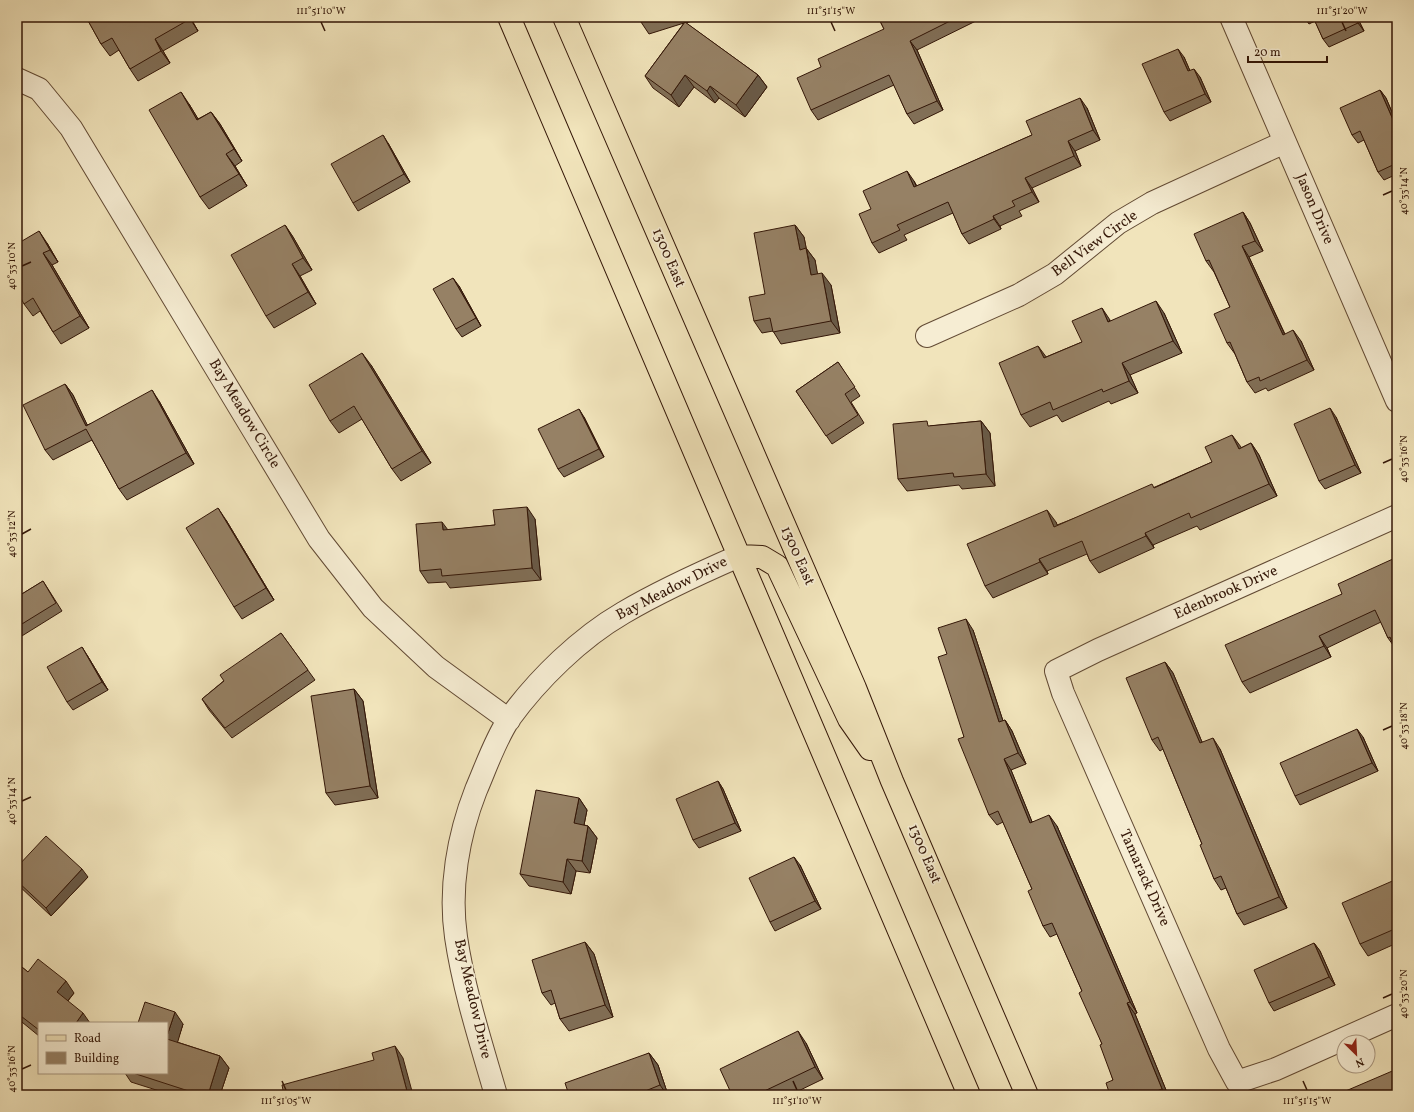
<svg xmlns="http://www.w3.org/2000/svg" width="1414" height="1112" font-family="Vollkorn,serif">
<style>
.lines{fill:none;stroke-linecap:round;stroke-linejoin:round}
.minor-casing{stroke:#624a34;stroke-width:24}
.major-casing{stroke:#331607;stroke-width:24}
.minor{stroke:#f6edd3;stroke-width:22}
.major{stroke:#f1e4bb;stroke-width:22}
.wall{fill:#816f57;stroke:#331607}
.shaded-wall{fill:#695a47;stroke:#331607}
.building{fill:#968165;stroke:#331607}
.ticks{fill:none;stroke:#331607;stroke-width:1.5}
.labels{text-anchor:middle;dominant-baseline:central;stroke-width:3.5;stroke-linejoin:round;paint-order:stroke}
.street-label{font-size:15px;fill:#331607;stroke:#f6edd3}
.neatline{fill:none;stroke:#331607;stroke-width:1.5}
.ticks-label{font-size:10px;text-anchor:middle;fill:#331607}
</style>
<rect width="100%" height="100%" fill="#f1e4bb"/>
<filter id="stains"><feTurbulence type="fractalNoise" baseFrequency=".005" numOctaves="4"/><feColorMatrix values="0 0 0 0 .2 0 0 0 0 .09 0 0 0 0 .02 0 0 0 .5 -.17"/></filter>
<radialGradient id="worn" r=".72"><stop offset=".6" stop-color="#630" stop-opacity="0"/><stop offset="1" stop-color="#630" stop-opacity=".3"/></radialGradient>
<g class="lines">
<defs>
<path id="minor" d="M1231 17 1397 401
M17 79 39 89 71 128 319 539 373 608 436 667 509 720
M927 336 1019 295 1055 274 1118 223 1152 203 1285 142
M1397 516 1098 650 1056 671 1063 693 1219 1049 1237 1082 1276 1069 1397 1015
M496 1095C481 1043 464 991 456 937 449 888 458 836 476 790 486 767 495 740 509 719 538 679 580 638 623 613 660 591 700 573 739 556"/>
<path id="major" d="M509 17 969 1095
M564 17 855 688 892 781 1027 1095
M739 556 762 557 777 566 849 719 870 749"/>
</defs>
<!-- minor casing -->
<use href="#minor" class="minor-casing"/>
<!-- major casing -->
<use href="#major" class="major-casing"/>
<!-- minor -->
<use href="#minor" class="minor"/>
<!-- major -->
<use href="#major" class="major"/>
</g>
<!-- wall -->
<path class="wall" d="M86 17H190L198 31 163 51 170 63 138 81 130 69 119 50 110 56 101 44Z
M639 17H704L686 23 758 75 767 87 745 117 719 98 715 103 694 87 679 107 653 88 645 76 684 23 649 34 641 22Z
M878 17H984L917 50 943 110 914 124 907 114 894 85 818 120 811 110 884 29Z
M1304 17H1357L1364 31 1329 47 1323 39 1315 21 1309 24Z
M1184 57 1190 71 1200 77 1211 102 1170 121 1164 112Z
M1380 90 1386 98 1397 124V174L1384 180 1378 172 1364 140 1358 143 1352 135Z
M189 104 198 119 211 112 220 124 242 161 235 166 247 186 209 209 200 197Z
M1087 108 1100 140 1075 151 1081 166 1032 188 1039 202 1019 211 1022 216 1000 226 1001 229 969 244 962 234 953 213 904 235 907 240 879 253 872 243 871 209 914 181 917 186 1032 135Z
M388 143 410 182 358 211 353 203Z
M1243 212 1250 223 1263 251 1249 257 1285 334 1301 341 1314 370 1268 391 1266 388 1255 393 1247 382 1235 354 1227 343 1230 307 1214 272 1206 261Z
M285 225 293 237 312 270 300 276 316 304 274 328 266 316Z
M795 225 804 237 806 248 815 260 817 274 831 285 840 333 781 344 773 331 762 333 754 321 765 294Z
M47 243 58 262 52 265 89 328 61 344 53 332 40 311 33 316 24 304Z
M459 286 481 326 462 337 456 329Z
M1164 313 1182 353 1130 375 1138 393 1111 404 1109 401 1062 422 1057 415 1030 427 1021 415 1046 357 1082 342 1110 321Z
M838 362 860 396 851 402 864 423 832 444 796 391Z
M371 365 431 463 401 481 392 469 362 419 339 433 330 421Z
M65 384 73 395 87 425 159 401 194 464 127 500 119 489 92 440 53 460 45 450Z
M584 417 604 457 564 477 558 469Z
M1336 417 1361 473 1325 489 1319 481Z
M981 421 990 433 995 486 962 489 959 485 907 491 898 479 930 426Z
M1251 443 1259 455 1277 496 1200 530 1197 526 1153 545 1154 548 1099 573 1090 561 1087 554 1047 571 1048 574 993 598 985 586 1056 522 1057 525 1155 487 1212 462Z
M535 519 541 580 450 588 446 582 428 583 420 571 448 530 495 525Z
M226 520 274 600 242 619 234 607Z
M1395 558 1393 645 1388 638 1381 622 1327 648 1331 657 1250 693 1242 682 1342 594Z
M43 581 62 611 17 639V597Z
M973 630 1003 721 1005 720 1012 731 1026 764 1011 770 1032 822 1057 826 1137 1013 1135 1014 1168 1095H1110L1113 1080 1102 1044 1082 991 1057 934 1050 937 1043 926 1032 889 1003 822 997 825 989 815 964 737 947 654Z
M281 633 315 680 232 738 209 710 202 699Z
M87 655 108 690 73 710 67 702Z
M1165 662 1173 673 1202 742 1220 749 1287 908 1244 925 1237 914 1226 888 1221 890 1214 879 1202 844 1163 749 1160 751 1152 740Z
M354 689 363 701 378 798 335 805 326 793Z
M1363 737 1378 771 1300 805 1295 796Z
M718 781 723 789 741 831 699 848 693 840Z
M579 798 587 810 584 825 588 826 597 838 590 873 576 871 571 894 529 886 520 874Z
M800 865 821 909 775 931 770 922Z
M17 867 88 877 51 916 17 884Z
M1397 879V943L1368 956 1360 944Z
M585 942 594 954 613 1017 569 1031 560 1019 555 1003 551 1005 542 993Z
M1314 943 1320 951 1335 985 1274 1011 1269 1003Z
M17 963 28 972 74 993 68 1001 39 1023V1036L17 1018Z
M183 1024 177 1042 220 1056 229 1068 220 1095H172L131 1082 125 1073H167Z
M806 1043 823 1079 790 1095H732Z
M649 1053 658 1065 668 1095H569Z"/>
<!-- shaded-wall -->
<path class="shaded-wall" d="M189 17H190L198 31Z
M1355 17H1357L1364 31 1358 23Z
M155 39 163 51 170 63 161 51Z
M910 41 917 50 943 110 937 101Z
M1178 49 1184 57 1194 80 1188 71Z
M1194 69 1200 77 1211 102 1205 94Z
M685 75 694 87 679 107 671 95Z
M758 75 767 87 745 117 736 105Z
M710 86 719 98 715 103 707 91Z
M1380 90 1386 98 1397 124V129Z
M181 92 189 104 206 132 197 120Z
M1080 98 1087 108 1100 140 1093 130Z
M211 112 220 124 242 161 234 149Z
M383 135 388 143 410 182 404 174Z
M1068 141 1075 151 1081 166 1074 156Z
M226 154 235 166 247 186 239 174Z
M907 171 914 181 921 197 914 187Z
M1025 178 1032 188 1039 202 1032 192Z
M1243 212 1250 223 1263 251 1255 241Z
M993 216 1000 226 1001 229 994 219Z
M285 225 293 237 312 270 303 258Z
M795 225 804 237 809 262 800 250Z
M39 231 47 243 58 262 50 250Z
M1242 246 1249 257 1290 346 1283 335Z
M806 248 815 260 820 287 811 275Z
M43 253 52 265 89 328 80 316Z
M292 264 300 276 316 304 308 292Z
M822 273 831 285 840 333 831 321Z
M453 278 459 286 481 326 476 318Z
M1156 301 1164 313 1182 353 1173 341Z
M1102 308 1110 320 1108 322Z
M1293 330 1301 341 1314 370 1307 360Z
M1038 346 1047 358H1044Z
M362 353 371 365 431 463 422 451Z
M1122 363 1130 375 1138 393 1129 381Z
M65 384 73 395 93 437 86 426Z
M152 390 159 401 194 464 186 453Z
M1330 408 1336 417 1361 473 1355 465Z
M579 409 584 417 604 457 599 449Z
M981 421 990 433 995 486 986 474Z
M1232 435 1241 447 1247 461 1239 449Z
M1251 443 1259 455 1277 496 1269 484Z
M527 507 535 519 541 580 532 568Z
M218 508 226 520 274 600 266 588Z
M1047 510 1056 522 1063 539 1054 527Z
M442 522 451 534 443 530Z
M1145 533 1153 545 1154 548 1146 536Z
M1039 559 1047 571 1048 574 1040 562Z
M966 619 973 630 1007 733 999 722Z
M1319 636 1327 648 1331 657 1324 646Z
M82 647 87 655 108 690 102 682Z
M1165 662 1173 673 1207 754 1200 743Z
M354 689 363 701 378 798 370 786Z
M1005 720 1012 731 1026 764 1018 753Z
M1357 729 1363 737 1378 771 1372 763Z
M1213 738 1220 749 1287 908 1279 897Z
M1004 759 1011 770 1037 834 1030 823Z
M718 781 723 789 741 831 735 823Z
M579 798 587 810 582 835 574 823Z
M1049 815 1057 826 1137 1013 1130 1002Z
M588 826 597 838 590 873 582 861Z
M794 857 800 865 821 909 815 901Z
M567 859 576 871 571 894 563 882Z
M82 869 88 877 51 916 46 908Z
M585 942 594 954 613 1017 605 1005Z
M1314 943 1320 951 1335 985 1329 977Z
M66 981 74 993 65 1004 57 992Z
M1127 1003 1135 1014 1168 1095H1166L1162 1089Z
M175 1012 183 1024 175 1051 167 1040V1036Z
M83 1013 90 1023H76Z
M798 1031 806 1043 823 1079 815 1067Z
M395 1046 403 1058 413 1095H408Z
M649 1053 658 1065 668 1095H667L660 1085Z
M220 1056 229 1068 220 1095H208Z"/>
<!-- building -->
<path class="building" d="M86 17H189L190 19 155 39 161 51 130 69 112 38 101 44Z
M639 17H657L641 22Z
M878 17H958L910 41 937 101 907 114 889 75 811 110 797 78 821 67 818 59 884 29Z
M1313 17H1355L1358 23 1323 39Z
M685 22 758 75 736 105 710 86 707 91 685 75 671 95 645 76Z
M1178 49 1188 71 1194 69 1205 94 1164 112 1142 64Z
M1380 90 1397 129V163L1378 172 1360 131 1352 135 1340 108Z
M181 92 197 120 211 112 234 149 226 154 239 174 200 197 149 110Z
M1080 98 1093 130 1068 141 1074 156 1025 178 1032 192 1012 201 1015 206 993 216 994 219 962 234 948 202 897 225 900 230 872 243 859 214 871 209 863 191 907 171 914 187 1032 135 1026 121Z
M383 135 404 174 353 203 331 164Z
M1243 212 1255 241 1242 246 1283 335 1293 330 1307 360 1260 381 1259 377 1247 382 1230 342 1227 343 1214 314 1230 307 1209 260 1206 261 1194 234Z
M285 225 303 258 292 264 308 292 266 316 231 255Z
M795 225 800 250 806 248 811 275 822 273 831 321 773 332 770 318 754 321 749 297 765 294 754 233Z
M39 231 50 250 43 253 80 316 53 332 33 298 24 304 17 291V244Z
M453 278 476 318 456 329 433 289Z
M1156 301 1173 341 1122 363 1129 381 1103 392 1102 389 1053 410 1050 402 1021 415 999 363 1038 346 1044 358 1082 342 1072 321 1102 308 1108 322Z
M362 353 422 451 392 469 354 406 330 421 309 385Z
M838 362 855 387 845 394 858 415 826 436 796 391Z
M65 384 86 426 152 390 186 453 119 489 86 429 45 450 23 405Z
M1330 408 1355 465 1319 481 1294 424Z
M579 409 599 449 558 469 538 429Z
M927 421 928 426 981 421 986 474 954 477 953 473 898 479 893 424Z
M1232 435 1239 449 1251 443 1269 484 1191 518 1189 513 1145 533 1146 536 1090 561 1082 541 1039 559 1040 562 985 586 967 544 1047 510 1054 527 1152 484 1154 488 1212 462 1205 447Z
M527 507 532 568 442 576 441 569 420 571 416 524 442 522 443 530 495 525 493 510Z
M218 508 266 588 234 607 186 528Z
M1395 558 1397 563V654L1390 637 1388 638 1375 610 1319 636 1324 646 1242 682 1225 645 1342 594 1338 584Z
M43 581 56 603 17 627V597Z
M966 619 999 722 1005 720 1018 753 1004 759 1030 823 1049 815 1130 1002 1127 1003 1162 1089 1147 1095H1110L1106 1083 1113 1080 1100 1045 1102 1044 1079 993 1082 991 1052 923 1043 926 1028 891 1032 889 998 811 989 815 958 739 964 737 938 657 947 654 938 628Z
M281 633 308 670 225 728 202 699 224 681 220 675Z
M82 647 102 682 67 702 47 667Z
M1165 662 1200 743 1213 738 1279 897 1237 914 1221 876 1214 879 1200 845 1202 844 1158 737 1152 740 1126 678Z
M354 689 370 786 326 793 311 696Z
M1357 729 1372 763 1295 796 1280 763Z
M718 781 735 823 693 840 676 799Z
M536 790 579 798 574 823 588 826 582 861 567 859 563 882 520 874Z
M46 836 82 869 46 908 17 881V867Z
M794 857 815 901 770 922 749 878Z
M1397 879V928L1360 944 1342 903Z
M585 942 605 1005 560 1019 551 990 542 993 532 960Z
M1314 943 1329 977 1269 1003 1254 970Z
M38 959 66 981 57 992 83 1013 76 1023H39V1030L17 1013V963L28 972Z
M145 1002 175 1012 167 1036V1023H138Z
M798 1031 815 1067 756 1095H732L720 1069Z
M167 1039 220 1056 208 1095H201L133 1073H167Z
M395 1046 408 1095H284L282 1085 374 1060 372 1053Z
M649 1053 660 1085 638 1094V1095H569L565 1083Z
M1397 1069V1095H1342L1341 1093Z"/>
<!-- ticks -->
<path class="ticks" d="M321 22 325 31M831 22 835 31M1342 22 1346 31M1383 195 1392 191M22 266 31 262M1383 463 1392 459M22 534 31 529M1383 730 1392 726M22 801 31 797M1383 998 1392 994M22 1069 31 1065M282 1081 286 1090M793 1081 797 1090M1303 1081 1307 1090"/>
<g class="labels">
<!-- street labels -->
<g class="street-label">
<text transform="translate(1314 209) rotate(67)">Jason Drive</text>
<text transform="translate(1095 244) rotate(-36)">Bell View Circle</text>
<text transform="translate(668 258) rotate(67)">1300 East</text>
<text transform="translate(244 414) rotate(59)">Bay Meadow Circle</text>
<text transform="translate(797 556) rotate(66)">1300 East</text>
<text transform="translate(672 589) rotate(-27)">Bay Meadow Drive</text>
<text transform="translate(1226 593) rotate(-24)">Edenbrook Drive</text>
<text transform="translate(924 854) rotate(67)">1300 East</text>
<text transform="translate(1144 878) rotate(66)">Tamarack Drive</text>
<text transform="translate(472 999) rotate(77)">Bay Meadow Drive</text>
</g>
</g>
<!-- margin -->
<rect width="1414" height="1112" fill="none" stroke="#f1e4bb" stroke-width="44"/>
<!-- legend -->
<rect x="38" y="1022" width="130" height="52" fill="#f6edd3" stroke="#a89781"/>
<rect x="46" y="1035" width="20" height="6" fill="#f1e4bb" stroke="#a89781"/>
<text x="74" y="1042" font-size="12" fill="#331607">Road</text>
<rect x="46" y="1052" width="20" height="12" fill="#968165" stroke="#a89781"/>
<text x="74" y="1062" font-size="12" fill="#331607">Building</text>
<!-- north arrow -->
<g transform="translate(1356 1054) rotate(156)"><circle r="19" fill="#f6edd3" stroke="#a89781"/>
<path d="M0-3L7 15L0 10L-7 15Z" fill="#8f2418"/>
<text y="-6" font-size="11" font-weight="bold" text-anchor="middle" fill="#331607">N</text>
</g>
<!-- scale -->
<path d="M1248 56v6h79v-6" fill="none" stroke="#331607" stroke-width="2"/>
<text x="1254" y="56" font-size="12" fill="#331607" stroke="#f6edd3" stroke-width="3" paint-order="stroke">20 m</text>
<rect x="22" y="22" width="1370" height="1068" class="neatline"/>
<g class="ticks-label">
<text x="321" y="14">111°51'10"W</text>
<text x="831" y="14">111°51'15"W</text>
<text x="1342" y="14">111°51'20"W</text>
<text transform="translate(1403 191) rotate(-90)" y="4">40°33'14"N</text>
<text transform="translate(11 266) rotate(-90)" y="4">40°33'10"N</text>
<text transform="translate(1403 459) rotate(-90)" y="4">40°33'16"N</text>
<text transform="translate(11 534) rotate(-90)" y="4">40°33'12"N</text>
<text transform="translate(1403 726) rotate(-90)" y="4">40°33'18"N</text>
<text transform="translate(11 801) rotate(-90)" y="4">40°33'14"N</text>
<text transform="translate(1403 994) rotate(-90)" y="4">40°33'20"N</text>
<text transform="translate(11 1069) rotate(-90)" y="4">40°33'16"N</text>
<text x="286" y="1104">111°51'05"W</text>
<text x="797" y="1104">111°51'10"W</text>
<text x="1307" y="1104">111°51'15"W</text>
</g>
<rect width="100%" height="100%" filter="url(#stains)"/>
<rect width="100%" height="100%" fill="url(#worn)"/>
</svg>
